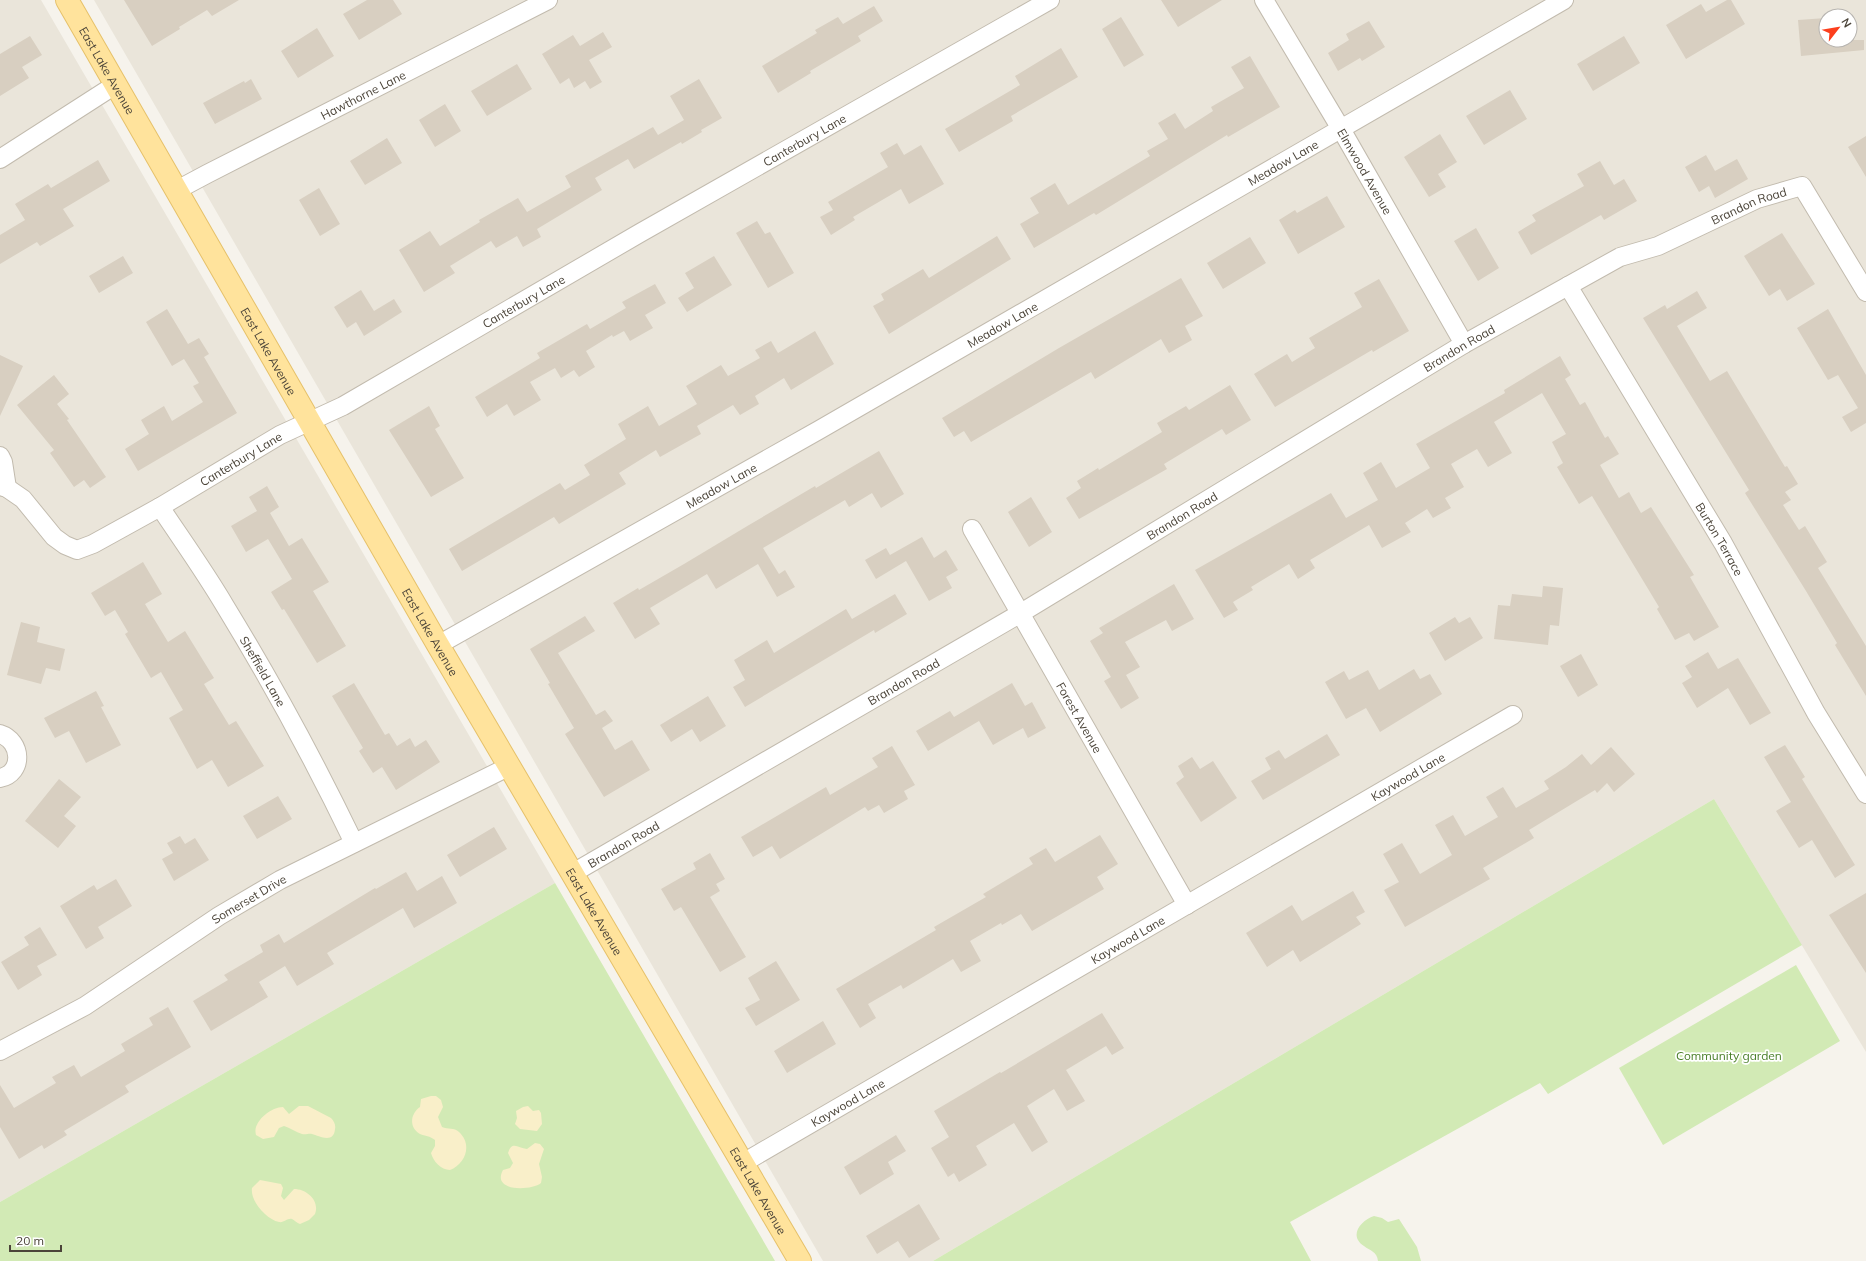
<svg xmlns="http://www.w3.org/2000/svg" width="1866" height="1261" font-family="Mulish,sans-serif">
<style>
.residential{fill:#eae5da;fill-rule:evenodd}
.green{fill:#d2eab5}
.sand{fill:#f9efc9}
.building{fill:#d8cfc1}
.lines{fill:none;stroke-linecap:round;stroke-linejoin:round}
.street-casing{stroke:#c2bbae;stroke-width:20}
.primary-casing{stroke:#e6c16a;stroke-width:24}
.street{stroke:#fff;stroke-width:18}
.primary{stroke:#ffe39c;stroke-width:22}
.labels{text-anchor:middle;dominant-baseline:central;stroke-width:3.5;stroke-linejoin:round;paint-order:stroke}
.street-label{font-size:12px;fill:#4b4439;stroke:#fff}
.park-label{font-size:12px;fill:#4a7f2a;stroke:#fff}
</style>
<rect width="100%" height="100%" fill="#f6f3ec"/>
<!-- residential -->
<path class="residential" d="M0 0H41L555 883 0 1202Z
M94 0H1866V1052L1714 799 933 1261H823ZM1826 16H1850V40H1826Z"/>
<!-- green -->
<path class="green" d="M1714 799 1802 945 1548 1094 1540 1083 1290 1222 1311 1261H933Z
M555 883 775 1261H0V1202Z
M1796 965 1840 1041 1663 1145 1619 1068Z
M1374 1216 1382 1218 1388 1222 1399 1219 1417 1247 1421 1261H1378C1377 1251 1370 1251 1364 1246 1348 1236 1361 1220 1374 1216Z"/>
<!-- sand -->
<path class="sand" d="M431 1096H436L441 1100 443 1107 438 1117 442 1127C448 1130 454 1127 459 1132 473 1145 465 1164 450 1170 441 1170 433 1161 431 1153L435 1146V1140C430 1136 425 1136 420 1134 408 1127 411 1113 420 1107L421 1099Z
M299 1106H308L331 1118C334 1121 336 1125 335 1129 334 1144 319 1136 312 1134 309 1133 306 1135 302 1134 296 1132 290 1128 284 1126L279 1128 274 1137 263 1139 256 1135C252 1122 271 1107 283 1107L289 1114Z
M528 1106 533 1111 539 1110 541 1113 542 1124 537 1131 520 1129 515 1124 517 1118 516 1111 523 1107Z
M535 1143 540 1144 544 1149 539 1164 542 1177 541 1183C531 1191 491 1192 503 1170L510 1168 513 1163 508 1153C512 1140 518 1148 527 1149Z
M260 1180 281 1184 283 1188 281 1196 284 1200 294 1189C307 1189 320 1201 315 1214L309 1220 300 1224C297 1223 294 1220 292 1219 287 1218 284 1223 279 1222 266 1219 250 1201 252 1188Z"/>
<!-- building -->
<path class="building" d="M124 0H239L212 16 207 10 179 27 180 29 152 46Z
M367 0H393L402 14 359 40 343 14Z
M1161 0H1222L1178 27Z
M1727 0H1731L1745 24 1686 59 1666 25 1701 4 1706 12Z
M874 6 883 21 858 36 861 41 810 71 811 73 778 93 762 66 817 33 815 30 838 17 843 24Z
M1121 17 1144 55 1124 67 1102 29Z
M1826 18V40H1864V50L1801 56 1798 20Z
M1369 21 1385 47 1362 61 1360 58 1338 71 1328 53 1349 40 1346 34Z
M317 28 334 56 298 78 281 51Z
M603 32 612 47 589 60 602 82 590 89 585 81 574 88 569 78 560 84 542 54 573 35 580 46Z
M30 36 42 55 22 67 29 78 0 96V54Z
M1624 36 1640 63 1593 91 1577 64Z
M1061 48 1078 77 1011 116 1013 121 959 152 945 129 1020 85 1015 76Z
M1250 56 1280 107 1228 137 1227 135 1096 215 1094 213 1034 248 1020 224 1039 213 1030 198 1055 183 1068 205 1150 156 1147 151 1168 139 1158 123 1175 113 1185 129 1213 111 1211 107 1244 88 1231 67Z
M517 64 532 89 487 116 471 91Z
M251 79 262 99 215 124 203 103 244 81 245 83Z
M699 79 722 118 701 130 702 132 682 144 681 142 634 169 628 159 595 178 602 190 537 229 541 237 523 247 517 236 496 248 491 241 450 266 455 273 424 292 399 250 430 231 440 246 480 222 479 220 518 198 527 212 571 187 565 176 653 127 658 135 684 120 670 96Z
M1510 90 1527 119 1484 145 1466 116Z
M445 104 461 131 435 147 419 120Z
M1440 134 1457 162 1438 174 1446 187 1429 197 1404 157Z
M1866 136V177L1848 147Z
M387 138 402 163 365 185 350 161Z
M897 143 904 155 921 145 944 184 909 204 901 189 853 217 855 220 831 235 820 217 833 210 828 202 888 167 880 153Z
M1706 155 1715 171 1737 159 1748 179 1715 198 1709 186 1699 192 1685 167Z
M98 160 110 181 63 209 74 226 40 246 37 242 0 264V235L25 220 15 204 48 184 51 188Z
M1600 161 1614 185 1624 179 1637 201 1604 220 1601 215 1531 255 1518 232 1536 221 1532 215 1584 186 1577 174Z
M319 188 340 224 320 236 299 200Z
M1327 196 1345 227 1298 254 1279 220 1295 210 1297 213Z
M757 221 765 234 770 232 794 273 768 288 736 233Z
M1476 228 1499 268 1478 281 1454 241Z
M1782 233 1815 284 1787 301 1780 289 1769 296 1744 256Z
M997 236 1011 259 889 334 873 306 884 300 881 294 923 269 929 278Z
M1250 237 1266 263 1223 289 1207 263Z
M123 256 133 273 99 293 89 276Z
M714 256 732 285 687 312 678 298 694 288 685 273Z
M1181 278 1203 316 1185 326 1192 340 1169 353 1161 339 1095 379 1091 372 971 442 964 431 954 437 942 418 1059 348Z
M1379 279 1409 331 1373 352 1372 350 1275 407 1254 374 1287 354 1292 362 1315 348 1309 338 1362 307 1354 293Z
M655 284 666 303 645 315 653 328 630 341 624 331 613 337 612 335 586 351 595 367 579 377 574 370 561 378 555 368 530 382 541 400 514 416 507 404 487 417 475 397 540 358 537 353 587 324 590 329 626 308 622 302Z
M361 290 374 311 394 299 402 312 364 336 356 322 347 328 334 307Z
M1697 291 1707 308 1677 326 1710 381 1727 371 1785 467 1787 466 1798 484 1785 492 1791 500 1783 505 1799 530 1805 526 1827 562 1818 568 1866 646V696L1835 645 1837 643 1806 591 1745 493 1749 490 1643 318 1665 305 1667 309Z
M167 309 188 344 199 338 209 354 204 357 237 413 138 471 125 449 149 434 141 420 164 406 172 421 203 402 193 386 199 383 184 359 172 366 146 322Z
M1828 309 1866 375V423L1851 432 1842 417 1858 408 1838 375 1828 380 1797 328Z
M815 331 834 364 791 390 784 378 755 396 759 404 740 415 733 405 697 426 701 434 660 457 656 450 619 473 626 484 559 524 554 517 462 571 449 549 560 483 565 490 590 475 584 465 626 439 618 424 648 406 659 426 697 404 686 386 721 365 728 376 760 358 755 350 771 341 778 353Z
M0 355 23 366 0 416Z
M1560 356 1571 375 1565 379 1580 405 1585 402 1605 438 1608 436 1619 454 1600 465 1619 498 1629 492 1641 513 1651 507 1694 575 1690 577 1719 627 1694 641 1689 633 1675 640 1657 609 1659 607 1592 496 1579 504 1557 467 1563 463 1552 442 1566 434 1542 393 1494 422 1512 453 1488 467 1477 449 1451 464 1464 487 1445 498 1451 508 1433 518 1427 509 1405 523 1411 532 1382 548 1369 525 1310 560 1315 568 1298 579 1289 564 1251 587 1253 590 1233 602 1238 610 1224 618 1195 570 1331 493 1346 518 1378 500 1363 473 1381 462 1396 488 1430 468 1416 444 1505 393 1504 390Z
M54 375 69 394 57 404 69 419 67 420 106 477 90 488 84 480 74 487 50 453 54 450 17 405Z
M1230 385 1251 420 1226 435 1222 429 1164 464 1167 469 1079 519 1066 498 1081 488 1077 481 1098 468 1099 470 1162 432 1157 423 1186 406 1189 410Z
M429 406 440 426 435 429 464 478 431 497 389 430Z
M879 451 904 494 881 508 872 493 849 507 845 500 763 548 779 574 785 570 795 587 777 597 758 564 716 589 707 574 650 608 660 624 635 639 613 603 638 588 639 590 684 564 749 525 815 486 816 488Z
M267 486 279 507 270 513 289 546 302 538 329 582 313 591 346 646 317 663 284 609 282 610 271 592 292 579 268 539 246 552 231 526 257 511 249 497Z
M1031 497 1052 532 1029 547 1008 512Z
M922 537 934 558 946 550 958 570 946 577 952 588 929 601 906 561 876 579 865 560 886 548 890 555Z
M143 562 162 594 145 604 168 642 185 631 214 678 204 684 229 725 236 721 264 766 228 787 212 760 197 769 169 718 183 710 161 672 151 678 125 634 128 632 115 610 105 616 91 593Z
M1174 584 1194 619 1172 631 1166 620 1125 642 1140 667 1126 675 1139 698 1121 709 1104 681 1111 677 1090 641 1103 633 1099 628Z
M1543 586 1563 588 1559 626 1550 625 1548 645 1494 639 1498 605 1510 606 1512 594 1542 597Z
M895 594 907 614 875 633 874 630 745 707 733 687 745 680 734 660 767 640 774 653 846 609 852 619Z
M585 616 595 631 558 653 596 715 605 710 613 721 602 728 615 750 632 740 650 770 604 797 565 734 574 728 548 684 550 683 530 649Z
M1455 617 1459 623 1470 617 1483 638 1445 661 1429 633Z
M21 622 40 627 37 642 65 649 60 671 46 668 41 684 7 675Z
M1708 652 1718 669 1738 658 1771 713 1750 725 1728 688 1697 708 1682 683 1692 677 1685 666Z
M1581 654 1598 685 1578 697 1560 666Z
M1414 669 1420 679 1430 674 1442 694 1380 732 1366 708 1346 719 1325 682 1344 671 1349 680 1368 670 1379 690Z
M354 683 385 735 389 733 397 746 410 738 415 747 426 740 440 762 396 790 382 767 373 773 359 751 363 748 332 696Z
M1012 683 1025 706 1032 702 1046 728 1028 738 1023 728 993 745 979 721 928 751 916 731 950 711 954 717Z
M96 691 104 706 101 707 121 745 86 763 69 731 55 738 44 718Z
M708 696 726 726 700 742 692 729 671 742 660 725Z
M1327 734 1340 755 1263 800 1251 781 1271 769 1265 758 1279 750 1285 759Z
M1785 745 1805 777 1802 779 1855 865 1835 878 1812 840 1799 848 1776 811 1791 802 1764 757Z
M892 746 915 785 904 791 908 799 884 813 879 805 868 811 865 807 780 859 772 846 753 857 741 837 826 787 830 795 878 767 872 758Z
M1611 747 1635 774 1614 792 1607 783 1597 793 1595 790 1529 830 1534 838 1483 868 1490 879 1405 927 1384 890 1399 882 1383 854 1402 843 1420 874 1452 855 1435 825 1453 815 1465 836 1498 817 1486 797 1503 787 1516 808 1549 789 1544 781 1566 767 1582 754 1591 765Z
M1192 757 1200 769 1213 761 1237 798 1201 822 1176 783 1184 777 1178 766Z
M59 779 81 797 64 816 76 826 58 848 25 821Z
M278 796 292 819 257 839 243 816Z
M494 827 507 849 460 877 447 855Z
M1100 835 1118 864 1097 877 1104 889 1032 931 1021 914 1002 925 1001 923 970 941 981 961 961 972 953 959 903 989 901 985 868 1004 876 1018 860 1028 836 989 936 930 934 927 986 897 983 894 1033 864 1029 858 1046 848 1055 862Z
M180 836 185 844 195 838 209 860 174 881 162 859 173 853 167 843Z
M710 853 725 879 716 884 720 891 710 897 746 957 720 972 681 907 674 911 661 889 696 869 693 863Z
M406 872 417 891 442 876 457 903 414 928 403 908 327 953 334 964 297 986 285 966 259 982 268 997 211 1031 193 1001 228 980 224 975 263 952 260 945 279 934 284 943 375 888 376 889Z
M116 879 132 906 98 927 104 938 86 949 60 906 94 885 97 890Z
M1353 891 1365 912 1356 917 1361 924 1300 962 1293 950 1267 967 1246 933 1292 905 1302 921Z
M1866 893V973L1829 915Z
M40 927 57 955 37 966 42 975 18 990 1 962 29 945 24 937Z
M776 961 800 1000 756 1026 745 1008 760 1000 748 978Z
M168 1007 191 1047 125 1086 129 1092 64 1131 67 1135 44 1149 42 1145 19 1159 0 1127V1085L14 1108 56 1083 52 1077 74 1065 81 1077 125 1051 121 1044 153 1025 149 1018Z
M1102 1013 1124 1048 1112 1055 1106 1046 1066 1070 1085 1101 1067 1111 1054 1089 1027 1106 1048 1142 1032 1152 1014 1123 976 1146 987 1165 959 1182 954 1173 948 1177 931 1148 949 1137 934 1111 1000 1072 1001 1073Z
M823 1021 836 1044 787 1073 774 1051Z
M896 1135 906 1151 888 1162 894 1174 860 1195 844 1167Z
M919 1204 940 1239 909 1258 898 1241 877 1254 866 1236Z"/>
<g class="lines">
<defs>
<g id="street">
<path id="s1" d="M1264 0 1341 129 1464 344"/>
<path d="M0 159 115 85"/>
<path id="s2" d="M177 190 207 174 548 0"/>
<path id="s3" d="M1568 286 1723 543 1816 713 1866 794"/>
<path d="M0 456 3 462 7 488"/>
<path id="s4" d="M0 486 7 488 23 499 54 537 65 545 77 550 93 544 160 507 280 435 343 406 640 233 1050 0"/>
<path id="s5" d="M160 507C182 540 205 572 225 606 272 683 315 762 354 843"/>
<path id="s6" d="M972 529 1187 905"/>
<path id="s7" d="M438 645 819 430 1564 0"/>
<path d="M0 734C22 741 24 773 0 778"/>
<path id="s8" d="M573 873 1021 613 1464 344 1620 257 1658 246 1757 199 1802 186 1866 292"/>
<path id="s9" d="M0 1051 85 1006 219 916 280 880 510 766"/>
<path id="s10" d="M743 1163 1513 715"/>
</g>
<g id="primary">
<path id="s11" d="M67 0 438 645 800 1261"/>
</g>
</defs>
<!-- street casing -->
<use href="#street" class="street-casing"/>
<!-- primary casing -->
<use href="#primary" class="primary-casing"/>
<!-- street -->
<use href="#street" class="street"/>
<!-- primary -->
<use href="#primary" class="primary"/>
</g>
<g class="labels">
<!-- street labels -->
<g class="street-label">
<text stroke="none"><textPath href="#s11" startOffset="81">East Lake Avenue</textPath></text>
<text stroke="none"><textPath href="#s2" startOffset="209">Hawthorne Lane</textPath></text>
<text stroke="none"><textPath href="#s4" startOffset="938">Canterbury Lane</textPath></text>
<text stroke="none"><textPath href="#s7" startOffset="973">Meadow Lane</textPath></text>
<text stroke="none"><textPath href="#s1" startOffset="199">Elmwood Avenue</textPath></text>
<text stroke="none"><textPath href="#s8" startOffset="1354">Brandon Road</textPath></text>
<text stroke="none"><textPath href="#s4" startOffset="614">Canterbury Lane</textPath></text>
<text stroke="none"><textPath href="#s7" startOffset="649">Meadow Lane</textPath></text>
<text stroke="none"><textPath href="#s8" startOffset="1030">Brandon Road</textPath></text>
<text stroke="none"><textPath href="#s11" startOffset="405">East Lake Avenue</textPath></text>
<text stroke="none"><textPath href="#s4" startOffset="290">Canterbury Lane</textPath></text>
<text stroke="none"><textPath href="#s7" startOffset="325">Meadow Lane</textPath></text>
<text stroke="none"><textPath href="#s8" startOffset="706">Brandon Road</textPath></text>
<text stroke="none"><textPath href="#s3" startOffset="295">Burton Terrace</textPath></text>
<text stroke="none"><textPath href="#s11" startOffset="729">East Lake Avenue</textPath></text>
<text stroke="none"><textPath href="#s5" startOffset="194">Sheffield Lane</textPath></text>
<text stroke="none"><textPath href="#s8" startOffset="382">Brandon Road</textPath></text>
<text stroke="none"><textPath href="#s6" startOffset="217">Forest Avenue</textPath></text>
<text stroke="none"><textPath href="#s10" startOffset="769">Kaywood Lane</textPath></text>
<text stroke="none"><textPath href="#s8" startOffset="58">Brandon Road</textPath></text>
<text stroke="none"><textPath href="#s9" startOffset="292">Somerset Drive</textPath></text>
<text stroke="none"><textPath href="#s11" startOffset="1053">East Lake Avenue</textPath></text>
<text stroke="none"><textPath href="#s10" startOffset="445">Kaywood Lane</textPath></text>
<text stroke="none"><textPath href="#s10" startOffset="121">Kaywood Lane</textPath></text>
<text stroke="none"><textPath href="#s11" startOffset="1377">East Lake Avenue</textPath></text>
</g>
<!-- park labels -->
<g class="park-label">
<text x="1729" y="1055">Community garden</text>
</g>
</g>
<!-- north arrow -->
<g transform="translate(1838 28) rotate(59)"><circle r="19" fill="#ffffff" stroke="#b7b4b0"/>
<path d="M0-3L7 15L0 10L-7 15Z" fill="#fc3f1d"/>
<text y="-6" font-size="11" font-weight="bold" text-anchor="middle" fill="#4b4439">N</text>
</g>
<!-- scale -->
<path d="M10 1245v6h51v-6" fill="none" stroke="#4b4439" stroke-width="2"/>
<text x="16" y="1245" font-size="12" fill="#4b4439" stroke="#ffffff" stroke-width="3" paint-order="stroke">20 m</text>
</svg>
